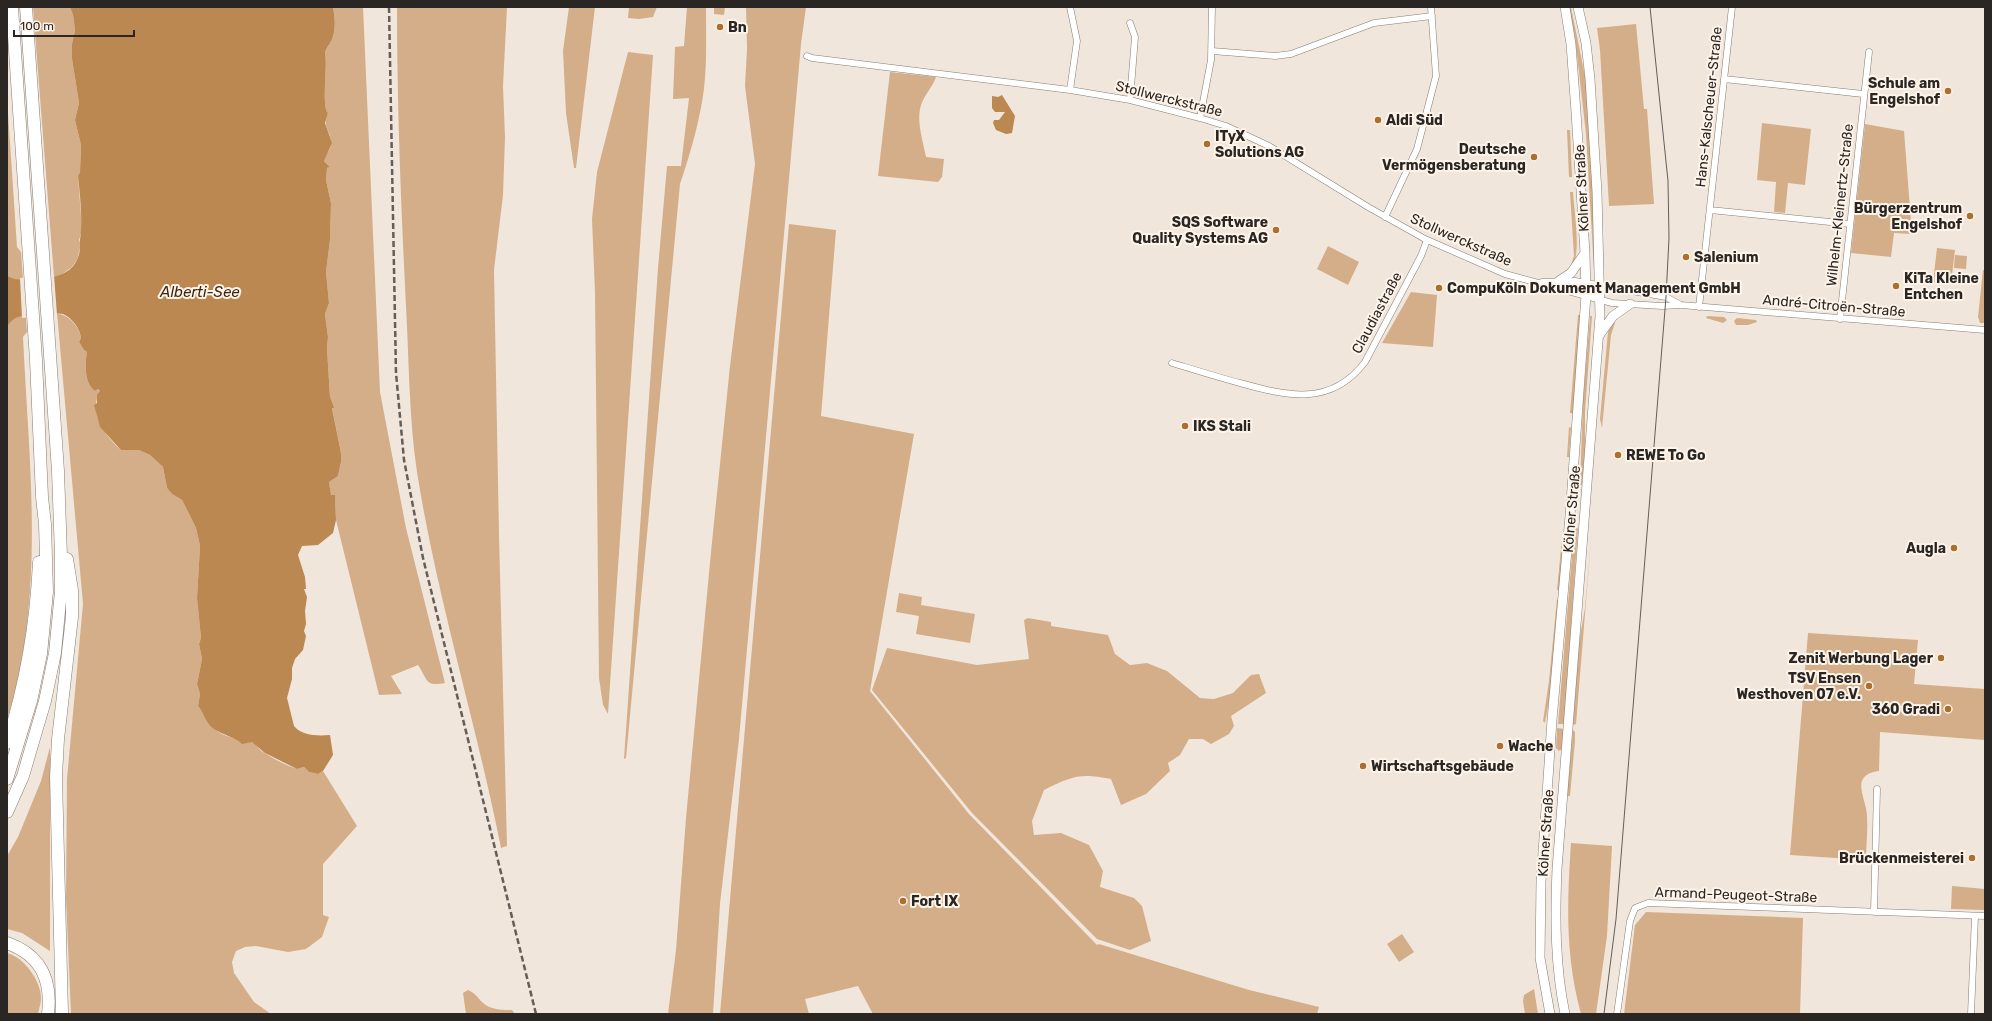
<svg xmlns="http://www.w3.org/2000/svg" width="1992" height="1021" font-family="Rubik,sans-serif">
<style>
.green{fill:#d4ae88}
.water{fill:#bb8852}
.pier{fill:#f1e6dc}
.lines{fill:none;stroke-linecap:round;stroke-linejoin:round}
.minor-casing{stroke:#867d74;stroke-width:7}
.secondary-casing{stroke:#867d74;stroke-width:10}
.motorway-casing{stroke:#867d74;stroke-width:13}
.minor{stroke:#fff;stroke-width:6}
.secondary{stroke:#fff;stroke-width:9}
.motorway{stroke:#fff;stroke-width:12}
.tram{stroke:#645e59;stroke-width:1}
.rail{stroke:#645e59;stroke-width:2.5;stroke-dasharray:6 3;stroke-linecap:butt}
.poi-dot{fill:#a9702e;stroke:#fef4ea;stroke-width:1.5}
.labels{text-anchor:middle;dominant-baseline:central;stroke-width:4;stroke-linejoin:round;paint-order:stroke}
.poi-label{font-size:14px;font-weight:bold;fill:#2a2623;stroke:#fef4ea;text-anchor:start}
.street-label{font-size:14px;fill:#2a2623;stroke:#fef4ea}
.water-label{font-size:15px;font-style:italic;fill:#3d270f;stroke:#fef4ea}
</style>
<rect width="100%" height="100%" fill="#f1e6dc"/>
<!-- green -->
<path class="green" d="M33 7H70L73 15 75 30 72 44V59L79 103 75 120 81 145 80 172 78 176 82 230 79 240 80 248 77 260 71 268 56 278 54 277Z
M333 7H363L380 392 406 528 445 683C425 687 428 680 418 665L391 676 402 694 379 695 336 520 335 496H331L329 482 338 476 341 462V453L330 397 327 348 328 337 325 314 329 303 326 272 330 240 331 203 326 180 327 168 330 167 324 161C326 153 332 149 331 140 328 127 323 127 328 113 321 106 328 66 325 53 326 47 330 45 332 39 336 30 335 17 333 7Z
M397 7H507L503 86 505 137 503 195 494 270 499 535 507 846 501 848C476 722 437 599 417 472 409 419 409 360 406 306 401 207 397 107 397 7Z
M569 7H595L576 168H574L566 113 563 51Z
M629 7H657L653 17 639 19 628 18Z
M687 7H706C706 35 707 62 704 89 700 120 690 155 680 184L626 758 624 759 658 268 667 166H681L689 98 673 99 675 47 684 46Z
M714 7H725L724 15 714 14Z
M746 7H806L801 44 739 739 720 904 713 1014H668L676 950 686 818 711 552 730 366 755 164 745 86 747 49Z
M1569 7H1571L1586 81 1596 247 1594 270 1586 134 1575 37Z
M1636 24 1644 109H1647L1654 204 1609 206 1600 50 1597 28Z
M628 52 653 55 608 714 603 705 599 678 595 293 592 219 597 172Z
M890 72 936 77C932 88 925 94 921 105 916 121 923 141 926 157L944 159 942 177 938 182 878 176Z
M7 98 17 247 21 252 27 332 23 337C29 465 46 596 7 720Z
M1762 123 1811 129 1805 185 1788 183 1785 213 1774 212 1776 182 1757 180Z
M1865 124 1904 131 1912 234 1894 233 1891 257 1851 253Z
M1567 130H1570L1572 177H1569Z
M1570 192H1573C1574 213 1581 248 1573 266L1571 265 1574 256Z
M789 224 836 230 821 416 914 434 870 691 969 814 1097 945 1099 944 1249 990 1319 1007 1317 1014H873L858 986 805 999 809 1014H720Z
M1328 246 1359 262 1348 285 1317 269Z
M1937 248 1955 250 1951 284 1933 282Z
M1955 255 1967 256 1966 269 1954 268Z
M1983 270H1985V323H1980L1978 317Z
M1411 292 1437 295 1433 347 1382 343Z
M57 313C69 316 79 325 81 338L79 342 84 350 87 352C85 363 84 384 95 391L98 389 100 391C88 414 104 434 121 450H139L150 455 163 467 167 488 172 494 182 500 196 528 200 546 197 598 201 638 199 644 202 659 197 684 200 694 198 706C208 719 212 732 230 737 237 739 245 739 252 742 256 744 259 750 263 752 274 759 285 765 297 769L304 767 309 772 318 774 323 771 357 826 323 864V915L329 917 322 937 306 949 288 952 256 946 245 947 236 951 232 962 234 973 254 1002 271 1014H71L66 899 67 779 83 604Z
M1578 315H1580L1573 413H1570Z
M1590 316H1592L1585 412V450L1582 485H1580L1583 401Z
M1707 316 1724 317 1727 320 1723 323 1706 318Z
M1737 318 1756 320 1757 322 1748 325H1736L1734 321Z
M1614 321 1615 323 1611 335 1602 428 1600 419 1608 332Z
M1569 427 1571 428 1569 457H1567Z
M1577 527 1578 529 1564 724H1558L1574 531Z
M1592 528 1576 724 1573 725 1579 642 1585 608Z
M1562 538H1564L1560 589 1557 590Z
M899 593 922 597 921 605 975 614 970 643 916 634 919 616 896 612Z
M1557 599 1559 601 1550 695 1545 723 1543 721 1549 681Z
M1028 618 1051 622V626L1108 635 1115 654 1130 665 1147 663 1167 671 1200 698 1214 699 1233 693 1251 675 1259 674 1266 693 1231 716 1234 726 1229 734 1211 744 1203 739H1189L1180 755 1168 763 1170 771 1146 794 1121 805 1111 779C1079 773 1073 776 1044 790L1032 821 1034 835 1061 833 1089 845 1103 871 1100 887 1134 898 1142 906 1151 941 1130 950 1097 939 972 813 872 690 887 648 977 665 1029 659 1024 620Z
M1808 633 1918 640 1914 684 1985 689V740L1880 732 1879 771C1848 775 1867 799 1867 816 1868 831 1866 846 1866 860L1790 855Z
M1557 728 1564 729 1562 749 1559 751 1556 748Z
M1573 730 1575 732V741L1570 796H1567Z
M50 747V951L22 933 7 929V856L18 837 41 781Z
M1571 843 1612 846 1607 936 1596 1014H1581C1565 955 1567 903 1571 843Z
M1952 886 1985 889V910L1951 909Z
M1646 912 1803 918 1800 1014H1624L1635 925Z
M1402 934 1414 952 1399 962 1387 944Z
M7 953C24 957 41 981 41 998 41 1003 39 1009 38 1014H7Z
M1534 989 1538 1014H1525L1523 1001 1524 995Z
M468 990C475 993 477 997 482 1002 490 1010 502 1010 512 1010L515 1014H466L463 993Z"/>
<!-- water -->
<path class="water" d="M70 7H333C335 17 336 30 332 39 330 45 326 47 325 53 328 66 321 106 328 113L325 123 332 143 324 161 330 167 327 168 326 180 331 203 330 240 326 272 329 303 325 314 328 337 327 348 330 397 334 408H332L341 453V462L338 476 329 482 331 495H335L336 520 333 533 318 545 302 546 298 555 305 577 306 589H304L307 597 305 611 306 624 304 631 306 636 303 650 295 659 292 668V679L287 698 294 726C302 736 318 736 330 735L333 755 323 771 318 774 309 772 304 767 297 769 265 753 252 742 242 744C235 737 223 735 214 729 206 724 204 713 198 706L200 694 197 684 202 659 199 644 201 638 197 598 200 546 196 528 182 500 172 494 167 488 163 467 150 455 139 450H121L100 427 94 405 97 403V395L100 391 98 389 95 391C84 384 85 363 87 352L84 350 79 342 81 338C80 328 72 318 63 314 56 312 30 314 22 316 15 317 11 321 7 326V276C17 282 29 279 40 279 60 277 77 272 80 249 80 246 79 243 80 240 83 222 80 195 78 176L80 172 81 145 75 120 79 103 72 59V44L75 30 73 15Z
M1002 95 1015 116 1012 133 1006 134 996 130 993 123 994 120H999L1005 112H995L992 108V96L998 97Z"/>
<!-- pier -->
<path class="pier" d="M54 275 57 315 22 318 20 278Z"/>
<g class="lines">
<defs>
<path id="minor" d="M1212 51 1275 56 1291 54 1374 23 1432 16
M807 56 812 58 1070 90 1130 100 1200 118 1226 126 1269 146 1368 207 1425 239 1505 274 1612 303 1662 306 1681 305 1985 330
M1724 79 1863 94
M1070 90 1077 41 1070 7
M1130 100 1135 37 1130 23
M1200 118 1211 60 1212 7
M1710 210 1850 224
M1385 217 1417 149 1436 76 1431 7
M1542 282 1575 281 1666 297 1679 304
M1699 307 1732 7
M1840 319 1869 52
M1172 363C1195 370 1217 377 1240 383 1287 396 1331 407 1365 362L1421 256 1427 240
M1874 912 1877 789
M1617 1014 1630 921 1635 908 1648 903 1985 916
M1971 1014 1975 916"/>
<path id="secondary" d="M1559 281 1571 273 1585 253
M1600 334 1613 316 1630 304
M1550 1014 1540 958 1541 882 1552 720 1570 516 1586 295 1585 253 1576 112 1571 44 1565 7
M1565 1014C1555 966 1555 918 1557 869L1600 316 1597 192 1590 79 1586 43 1578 7"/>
<path id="motorway" d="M7 743C26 684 36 625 39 562
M7 779 31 701 41 654 47 592 45 524 42 497 36 360 12 7
M7 812 23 776 45 701 55 653 61 591V556L58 471 26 7
M7 943C41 955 52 980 48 1014
M62 1014 56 777 58 739 72 617V590L67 559"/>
</defs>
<!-- minor casing -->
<use href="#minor" class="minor-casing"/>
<!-- secondary casing -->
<use href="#secondary" class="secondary-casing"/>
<!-- motorway casing -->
<use href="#motorway" class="motorway-casing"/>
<!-- minor -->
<use href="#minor" class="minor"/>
<!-- secondary -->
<use href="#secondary" class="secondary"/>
<!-- motorway -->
<use href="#motorway" class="motorway"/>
<!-- tram -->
<path class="tram" d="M1604 1014 1616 919 1666 297 1669 238 1668 181 1650 7"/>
<!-- rail -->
<path class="rail" d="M389 7 396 373 404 460 423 558 536 1014"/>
</g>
<!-- markers -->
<g class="poi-dot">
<circle cx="720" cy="27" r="4"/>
<circle cx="1948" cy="91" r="4"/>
<circle cx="1378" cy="120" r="4"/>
<circle cx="1207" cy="144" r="4"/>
<circle cx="1534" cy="157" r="4"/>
<circle cx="1970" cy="216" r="4"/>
<circle cx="1276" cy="230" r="4"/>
<circle cx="1686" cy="257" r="4"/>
<circle cx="1896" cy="286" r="4"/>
<circle cx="1439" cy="288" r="4"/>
<circle cx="1185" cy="426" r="4"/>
<circle cx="1618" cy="455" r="4"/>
<circle cx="1954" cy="548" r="4"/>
<circle cx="1941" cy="658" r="4"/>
<circle cx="1869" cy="686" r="4"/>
<circle cx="1948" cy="709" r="4"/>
<circle cx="1500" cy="746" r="4"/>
<circle cx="1363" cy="766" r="4"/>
<circle cx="1972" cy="858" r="4"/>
<circle cx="903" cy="901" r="4"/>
</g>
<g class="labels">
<!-- poi labels -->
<g class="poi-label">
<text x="728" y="27">Bn</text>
<text x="1940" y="83" text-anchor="end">Schule am<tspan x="1940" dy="16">Engelshof</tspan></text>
<text x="1386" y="120">Aldi Süd</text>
<text x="1215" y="136">ITyX<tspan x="1215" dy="16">Solutions AG</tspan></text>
<text x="1526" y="149" text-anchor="end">Deutsche<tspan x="1526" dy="16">Vermögensberatung</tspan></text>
<text x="1962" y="208" text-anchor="end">Bürgerzentrum<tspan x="1962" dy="16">Engelshof</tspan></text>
<text x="1268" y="222" text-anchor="end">SQS Software<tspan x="1268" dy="16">Quality Systems AG</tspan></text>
<text x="1694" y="257">Salenium</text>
<text x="1904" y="278">KiTa Kleine<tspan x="1904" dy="16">Entchen</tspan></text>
<text x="1447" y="288">CompuKöln Dokument Management GmbH</text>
<text x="1193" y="426">IKS Stali</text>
<text x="1626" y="455">REWE To Go</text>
<text x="1946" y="548" text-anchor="end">Augla</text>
<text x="1933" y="658" text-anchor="end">Zenit Werbung Lager</text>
<text x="1861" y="678" text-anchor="end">TSV Ensen<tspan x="1861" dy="16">Westhoven 07 e.V.</tspan></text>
<text x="1940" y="709" text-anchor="end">360 Gradi</text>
<text x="1508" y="746">Wache</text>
<text x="1371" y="766">Wirtschaftsgebäude</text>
<text x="1964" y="858" text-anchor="end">Brückenmeisterei</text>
<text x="911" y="901">Fort IX</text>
</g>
<!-- street labels -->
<g class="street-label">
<text transform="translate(1169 99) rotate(14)">Stollwerckstraße</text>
<text transform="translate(1709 107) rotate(-84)">Hans-Kalscheuer-Straße</text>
<text transform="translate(1582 188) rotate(-93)">Kölner Straße</text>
<text transform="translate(1840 205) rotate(-84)">Wilhelm-Kleinertz-Straße</text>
<text transform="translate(1461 240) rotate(24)">Stollwerckstraße</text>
<text transform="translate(1834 306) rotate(5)">André-Citroën-Straße</text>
<text transform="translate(1377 313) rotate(-62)">Claudiastraße</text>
<text transform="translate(1572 509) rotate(-85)">Kölner Straße</text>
<text transform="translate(1546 833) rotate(-86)">Kölner Straße</text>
<text transform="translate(1736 895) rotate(2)">Armand-Peugeot-Straße</text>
</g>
<!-- water labels -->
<g class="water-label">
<text x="200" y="292">Alberti-See</text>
</g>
</g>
<!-- border -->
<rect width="1992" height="1021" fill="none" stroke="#2a2623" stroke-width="16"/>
<!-- scale -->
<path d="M14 30v6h120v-6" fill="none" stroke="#2a2623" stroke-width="2"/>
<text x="20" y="30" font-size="12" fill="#2a2623" stroke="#fef4ea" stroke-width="3" paint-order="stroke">100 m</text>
</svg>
